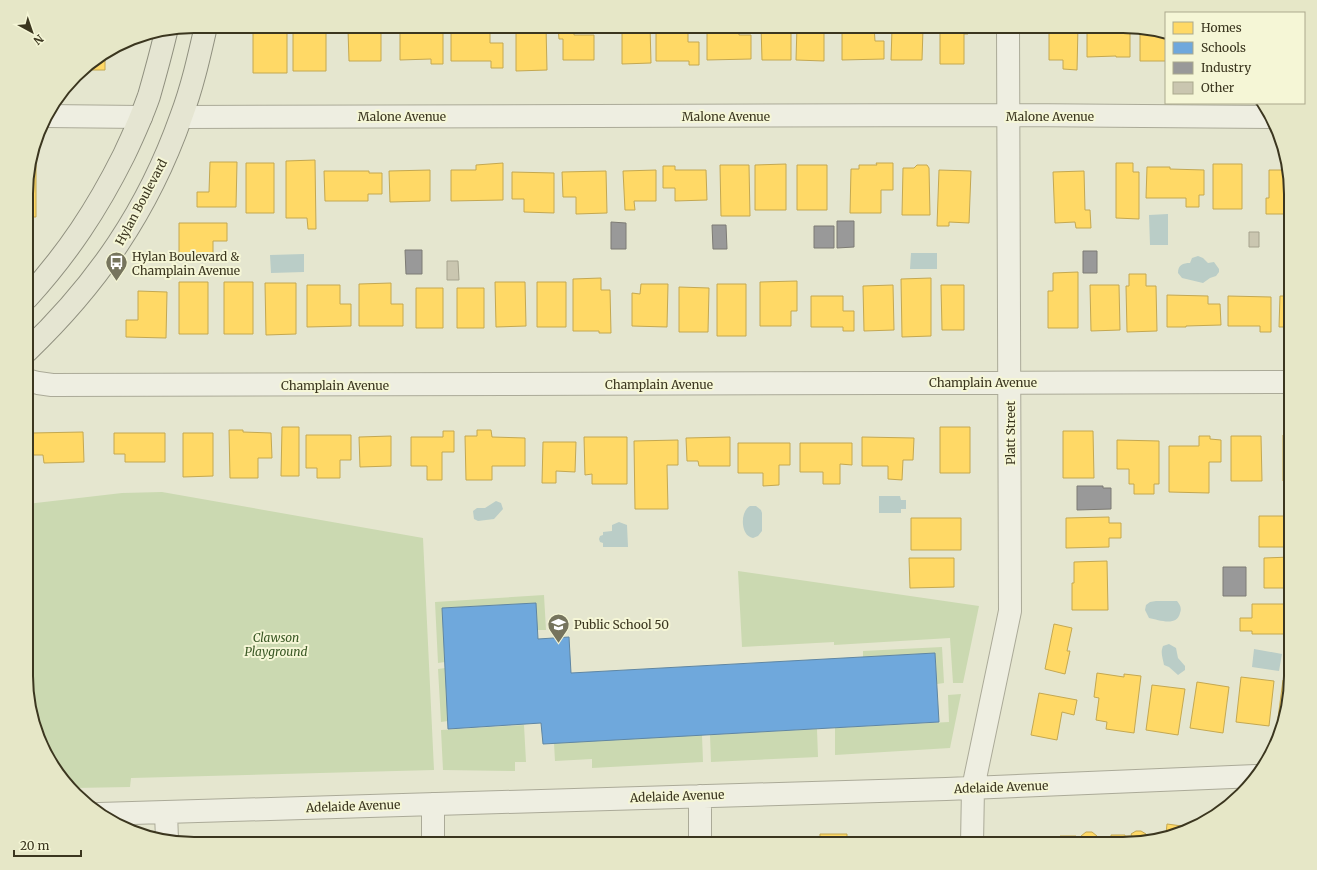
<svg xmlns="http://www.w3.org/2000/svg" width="1317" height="870" font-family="Merriweather,serif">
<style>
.green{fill:#cbd9b1}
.water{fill:#bacdc7}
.homes{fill:#ffd966;stroke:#c4a851}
.schools{fill:#6fa8dc;stroke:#5f86a3}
.industry{fill:#999;stroke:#7d7b74}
.building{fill:#cac6b0;stroke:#a6a38e}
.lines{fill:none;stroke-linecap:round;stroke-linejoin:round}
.street-casing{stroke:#abaa98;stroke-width:24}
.primary-casing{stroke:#90907f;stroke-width:24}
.street{stroke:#eeeee1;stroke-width:22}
.primary{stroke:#e5e5d2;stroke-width:22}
.labels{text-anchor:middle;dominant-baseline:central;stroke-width:4;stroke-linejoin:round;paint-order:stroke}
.street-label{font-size:12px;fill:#3b361f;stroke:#f5f6d6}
.poi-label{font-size:12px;fill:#3b361f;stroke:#f5f6d6;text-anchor:start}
.park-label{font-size:12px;font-style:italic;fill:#3a5825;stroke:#f5f6d6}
.rim{fill:none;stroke:#3b361f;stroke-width:2}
</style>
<rect width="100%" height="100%" fill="#e5e6cf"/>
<!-- green -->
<path class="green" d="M162 492 423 538 434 770 131 778 130 787 74 788 49 760 27 698V504L122 493Z
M738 571 979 606 963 683H953L950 638 834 645V642L742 647Z
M544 595 546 630H537L536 603 442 608 445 662 438 663 435 602Z
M942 647 944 683 937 684 935 653 863 657V651Z
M445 668 448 721 441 722 438 669Z
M961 694 950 748 835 755V728L949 722 948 695Z
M524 725 526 762H515V771L443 770 441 730Z
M817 729 818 757 711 762 710 735Z
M702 735 703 762 592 768V759L555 761 554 743Z"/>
<!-- water -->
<path class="water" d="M1168 214V245H1150L1149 215Z
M911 253H937V269H910Z
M304 254V272L271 273 270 255Z
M1198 256 1203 258 1208 263 1214 262 1219 269V272L1216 276 1210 278 1203 283 1182 278 1178 273C1178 265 1183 263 1190 263L1192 258Z
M879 496H900L901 500H906V509H901V513H879Z
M496 501 501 503 503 509 494 519 478 521 474 519 473 511 477 508H485Z
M750 506H756L761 510 762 513V531L758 536 753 538C740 536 740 511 750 506Z
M619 522 627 525 628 547H603V543L600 542 599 539 600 536 603 535V532L612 531V525Z
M1156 601H1177C1180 605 1182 608 1180 613 1177 627 1159 620 1149 618L1145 610 1146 605 1150 602Z
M1169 644 1176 648 1178 658 1185 666V670L1178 675 1169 667 1164 665C1163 658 1160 653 1163 646Z
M1254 649 1282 654 1279 671 1252 667Z"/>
<!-- homes -->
<path class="homes" d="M351 26H365V30H381V61H349L348 30H351Z
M516 26H546L547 70 516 71Z
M558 26H574V35H594V60H563V39H559Z
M622 26H650L651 63 622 64Z
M761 26H791V60H762Z
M797 26H824V61L796 60Z
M856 26H874L875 41H884V59L842 60V30H856Z
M940 26H968V34H964V64H940Z
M1049 26H1078L1077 70 1063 69V60H1049Z
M1087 26H1118V29H1130V57H1116V56L1087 57Z
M293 27H326V71H293Z
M253 29H287V73H253Z
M451 29H490V43H503V68H491V61H451Z
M739 29V35H751V59L707 60V30Z
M892 29H923L922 60H891Z
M1140 29 1166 33V61H1140Z
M656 30H688V42H699V65H689V61H656Z
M443 31V64H431V59L400 60V32Z
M105 54V70H81L83 68Z
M315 160 316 229H308L307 218H286V161Z
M210 162H237L236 207H197V192H209Z
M246 163H274V213H246Z
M503 163V200L451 201V170H476V165Z
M876 163H893V190H881V213H850L851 169H859V165H877Z
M1116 163H1133V172H1139V219L1116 218Z
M30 164H36V217H27V172Z
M786 164V210H755V165Z
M1213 164H1242V209H1213Z
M720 165H749L750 216H721Z
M797 165H827V210H797Z
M917 165H927L929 168 930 215H902L903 168H914Z
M663 166H675V170H706L707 200 675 201V188H663Z
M1147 167H1170V169L1204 170V195H1199V207H1186V198H1146Z
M430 170V201L390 202 389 171Z
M656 170V201H634L635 210H625L623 171Z
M939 170 971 171 969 223 949 222V226H937Z
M1269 170H1287L1291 183V214H1266V198H1269Z
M324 171H369V173H382V194H368V201H325Z
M606 171 607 213 576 214V197H563L562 172Z
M1084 171 1085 210H1090L1091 228H1076L1075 222 1055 223 1053 172Z
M512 172 554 173V213L524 212V199H512Z
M179 223H227V241H213V254H179Z
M1078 272V328H1048V291H1053V273Z
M1129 274H1146V286H1156L1157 331 1127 332 1126 286H1129Z
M601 278V290H610L611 333H599V331H573V279Z
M931 278V336L902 337 901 279Z
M797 281V311H791V326H760V282Z
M179 282H208V334H179Z
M224 282H253V334H224Z
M495 282H525L526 326 496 327Z
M537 282H566V327H537Z
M265 283H296V334L266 335Z
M391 283V304H403V326H359V284Z
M641 284H668L667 327 632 326V293L640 294Z
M717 284H746V336H717Z
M307 285H340V304H351V326L307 327Z
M893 285 894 330 864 331 863 286Z
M941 285H964V330H942Z
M1090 285H1119L1120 330 1091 331Z
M679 287 709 288 708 332H679Z
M416 288H443V328H416Z
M457 288H484V328H457Z
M138 291 167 292 166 338 126 337V320H138Z
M1167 295 1208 296V304H1220L1221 325 1186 326V327H1167Z
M811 296H843V311H854V331H843V327H811Z
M1228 296 1271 297V332H1260V326H1228Z
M1280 296H1291V327H1279Z
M282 427H299V476H281Z
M940 427H970V473H940Z
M229 430H243V432L271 433 272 458H258V478H230Z
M477 430H491L492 437 525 438V466H492V480H466L465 436H477Z
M443 431H454V452H442V480H427V466H411V437H443Z
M1063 431H1093L1094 478H1063Z
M83 432 84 462 44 463 43 455H32V433Z
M114 433H165V462H125V454H114Z
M183 433H213V476L183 477Z
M306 435H351V460H340V478H317V468H306Z
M1283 435H1291V481H1283Z
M391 436V466L360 467 359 437Z
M1199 436H1210V439L1221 440V462H1209V493L1169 492V446H1199Z
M1231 436H1261L1262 481H1231Z
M584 437H627V484H592V474L585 475Z
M730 437V466H699L698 461H687L686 438Z
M862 437 914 438 913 460H903L902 480 888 479V466H862Z
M678 440V465H667L668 509H635L634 441Z
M1117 440 1159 441V484H1154V494H1134V484H1129V469H1117Z
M543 442H576L575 472 556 471V483H542Z
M738 443H790V465H779V485L763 486V473H738Z
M800 443H852V465L840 464V484H823V472H800Z
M1259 516H1291V547H1259Z
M1109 517V523H1121V538H1109V547L1066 548V518Z
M911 518H961V550H911Z
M1291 557V588H1264V558Z
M909 558H954V587L910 588Z
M1107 561 1108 610H1072V583H1074V562Z
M1252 604H1291V634H1252V631H1240V618H1252Z
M1054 624 1072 628 1067 651H1070L1065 674 1045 669Z
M1097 673 1124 677V674L1141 676 1134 733 1106 729 1107 722 1096 720 1099 698 1094 697Z
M1241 677 1274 681 1269 726 1236 722Z
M1283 680 1291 681V687L1284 719 1278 718Z
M1197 682 1229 687 1223 733 1190 728Z
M1152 685 1185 689 1178 735 1146 730Z
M1039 693 1077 700 1074 715 1062 712 1057 740 1031 735Z
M1167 824 1182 826 1181 829 1166 834Z
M1136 831H1141L1146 834V840L1134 844H1111V835H1125V836H1132L1131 834Z
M1086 832H1092L1097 836V844H1061L1060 836H1076V838L1081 837V836Z
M820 834H847V844H820Z"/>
<!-- schools -->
<path class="schools" d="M536 603 538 639 569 637 571 673 935 653 939 722 543 744 541 723 448 729 442 608Z"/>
<!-- industry -->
<path class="industry" d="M837 221H854V247L837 248Z
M611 222 626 223V249H611Z
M712 225H726L727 249H713Z
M814 226H834V248H814Z
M405 250H422V274H406Z
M1083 251H1097V273H1083Z
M1077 486H1103V488H1111V509L1077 510Z
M1223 567H1246V596H1223Z"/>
<!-- building -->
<path class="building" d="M1249 232H1259V247H1249Z
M447 261H458L459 280H447Z"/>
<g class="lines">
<defs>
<path id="street" d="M46 116 141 117
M182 117 1009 115 1271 117
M27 380 38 383 52 385 1291 382
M700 796V844
M433 804V844
M166 812 167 840
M99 814 946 789 1256 776
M972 844 973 788 1010 611 1008 26"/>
<path id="primary" d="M27 298C68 253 97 209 124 155 133 136 142 116 149 96 155 75 161 53 166 32
M27 351C98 283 148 210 181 117 192 88 199 57 206 26"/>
</defs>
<!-- street casing -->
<use href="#street" class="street-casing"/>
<!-- primary casing -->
<use href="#primary" class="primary-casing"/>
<!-- street -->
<use href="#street" class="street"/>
<!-- primary -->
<use href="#primary" class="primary"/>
</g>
<!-- icons -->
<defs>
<symbol id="bus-pin" viewBox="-11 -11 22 30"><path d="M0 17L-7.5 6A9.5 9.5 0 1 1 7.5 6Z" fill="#76745d" stroke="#f5f6d6"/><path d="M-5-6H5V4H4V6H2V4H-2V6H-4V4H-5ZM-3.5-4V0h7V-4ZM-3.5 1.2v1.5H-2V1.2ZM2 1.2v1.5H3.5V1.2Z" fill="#fff"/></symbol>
<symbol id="school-pin" viewBox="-11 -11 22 30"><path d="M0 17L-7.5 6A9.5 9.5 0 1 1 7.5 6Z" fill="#76745d" stroke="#f5f6d6"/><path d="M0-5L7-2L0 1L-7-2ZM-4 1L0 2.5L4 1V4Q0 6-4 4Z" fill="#fff"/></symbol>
</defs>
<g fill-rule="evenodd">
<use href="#bus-pin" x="104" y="250" width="25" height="34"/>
<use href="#school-pin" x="546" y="612" width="25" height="34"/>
</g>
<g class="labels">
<!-- street labels -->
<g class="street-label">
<text x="402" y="116">Malone Avenue</text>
<text x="726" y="116">Malone Avenue</text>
<text x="1050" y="116">Malone Avenue</text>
<text transform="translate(141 202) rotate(-62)">Hylan Boulevard</text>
<text x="983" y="382">Champlain Avenue</text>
<text x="659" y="384">Champlain Avenue</text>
<text x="335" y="385">Champlain Avenue</text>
<text transform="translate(1010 433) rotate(-90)">Platt Street</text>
<text transform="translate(1001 787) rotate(-2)">Adelaide Avenue</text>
<text transform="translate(677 796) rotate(-2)">Adelaide Avenue</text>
<text transform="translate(353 806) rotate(-2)">Adelaide Avenue</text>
</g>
<!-- poi labels -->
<g class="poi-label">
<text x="132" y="256">Hylan Boulevard &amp;<tspan x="132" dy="14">Champlain Avenue</tspan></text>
<text x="574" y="624">Public School 50</text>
</g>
<!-- park labels -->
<g class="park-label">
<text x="276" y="637">Clawson<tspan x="276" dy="14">Playground</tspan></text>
</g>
</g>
<!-- crop -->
<path d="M0 0H1317V870H0ZM194 33H1123A161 161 0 0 1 1284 194V676A161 161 0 0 1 1123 837H194A161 161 0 0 1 33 676V194A161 161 0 0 1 194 33Z" fill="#e6e7c7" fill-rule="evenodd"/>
<path class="rim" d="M194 33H1123A161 161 0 0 1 1284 194V676A161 161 0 0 1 1123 837H194A161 161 0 0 1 33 676V194A161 161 0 0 1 194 33Z"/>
<!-- legend -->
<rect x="1165" y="12" width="140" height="92" fill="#f5f6d6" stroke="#aba98d"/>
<rect x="1173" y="22" width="20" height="12" fill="#ffd966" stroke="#aba98d"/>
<text x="1201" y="32" font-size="12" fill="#3b361f">Homes</text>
<rect x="1173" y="42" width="20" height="12" fill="#6fa8dc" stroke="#aba98d"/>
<text x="1201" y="52" font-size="12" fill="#3b361f">Schools</text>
<rect x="1173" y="62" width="20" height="12" fill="#999999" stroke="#aba98d"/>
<text x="1201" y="72" font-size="12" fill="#3b361f">Industry</text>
<rect x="1173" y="82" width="20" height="12" fill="#cac6b0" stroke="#aba98d"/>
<text x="1201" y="92" font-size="12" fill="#3b361f">Other</text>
<!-- north arrow -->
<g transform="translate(32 32) rotate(140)" stroke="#f5f6d6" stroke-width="3" paint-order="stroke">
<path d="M0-3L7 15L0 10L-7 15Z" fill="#3b361f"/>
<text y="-6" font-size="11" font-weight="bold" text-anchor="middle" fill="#3b361f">N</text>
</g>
<!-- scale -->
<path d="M14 850v6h67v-6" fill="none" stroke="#3b361f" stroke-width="2"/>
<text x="20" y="850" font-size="12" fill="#3b361f" stroke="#f5f6d6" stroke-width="3" paint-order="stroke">20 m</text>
</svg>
